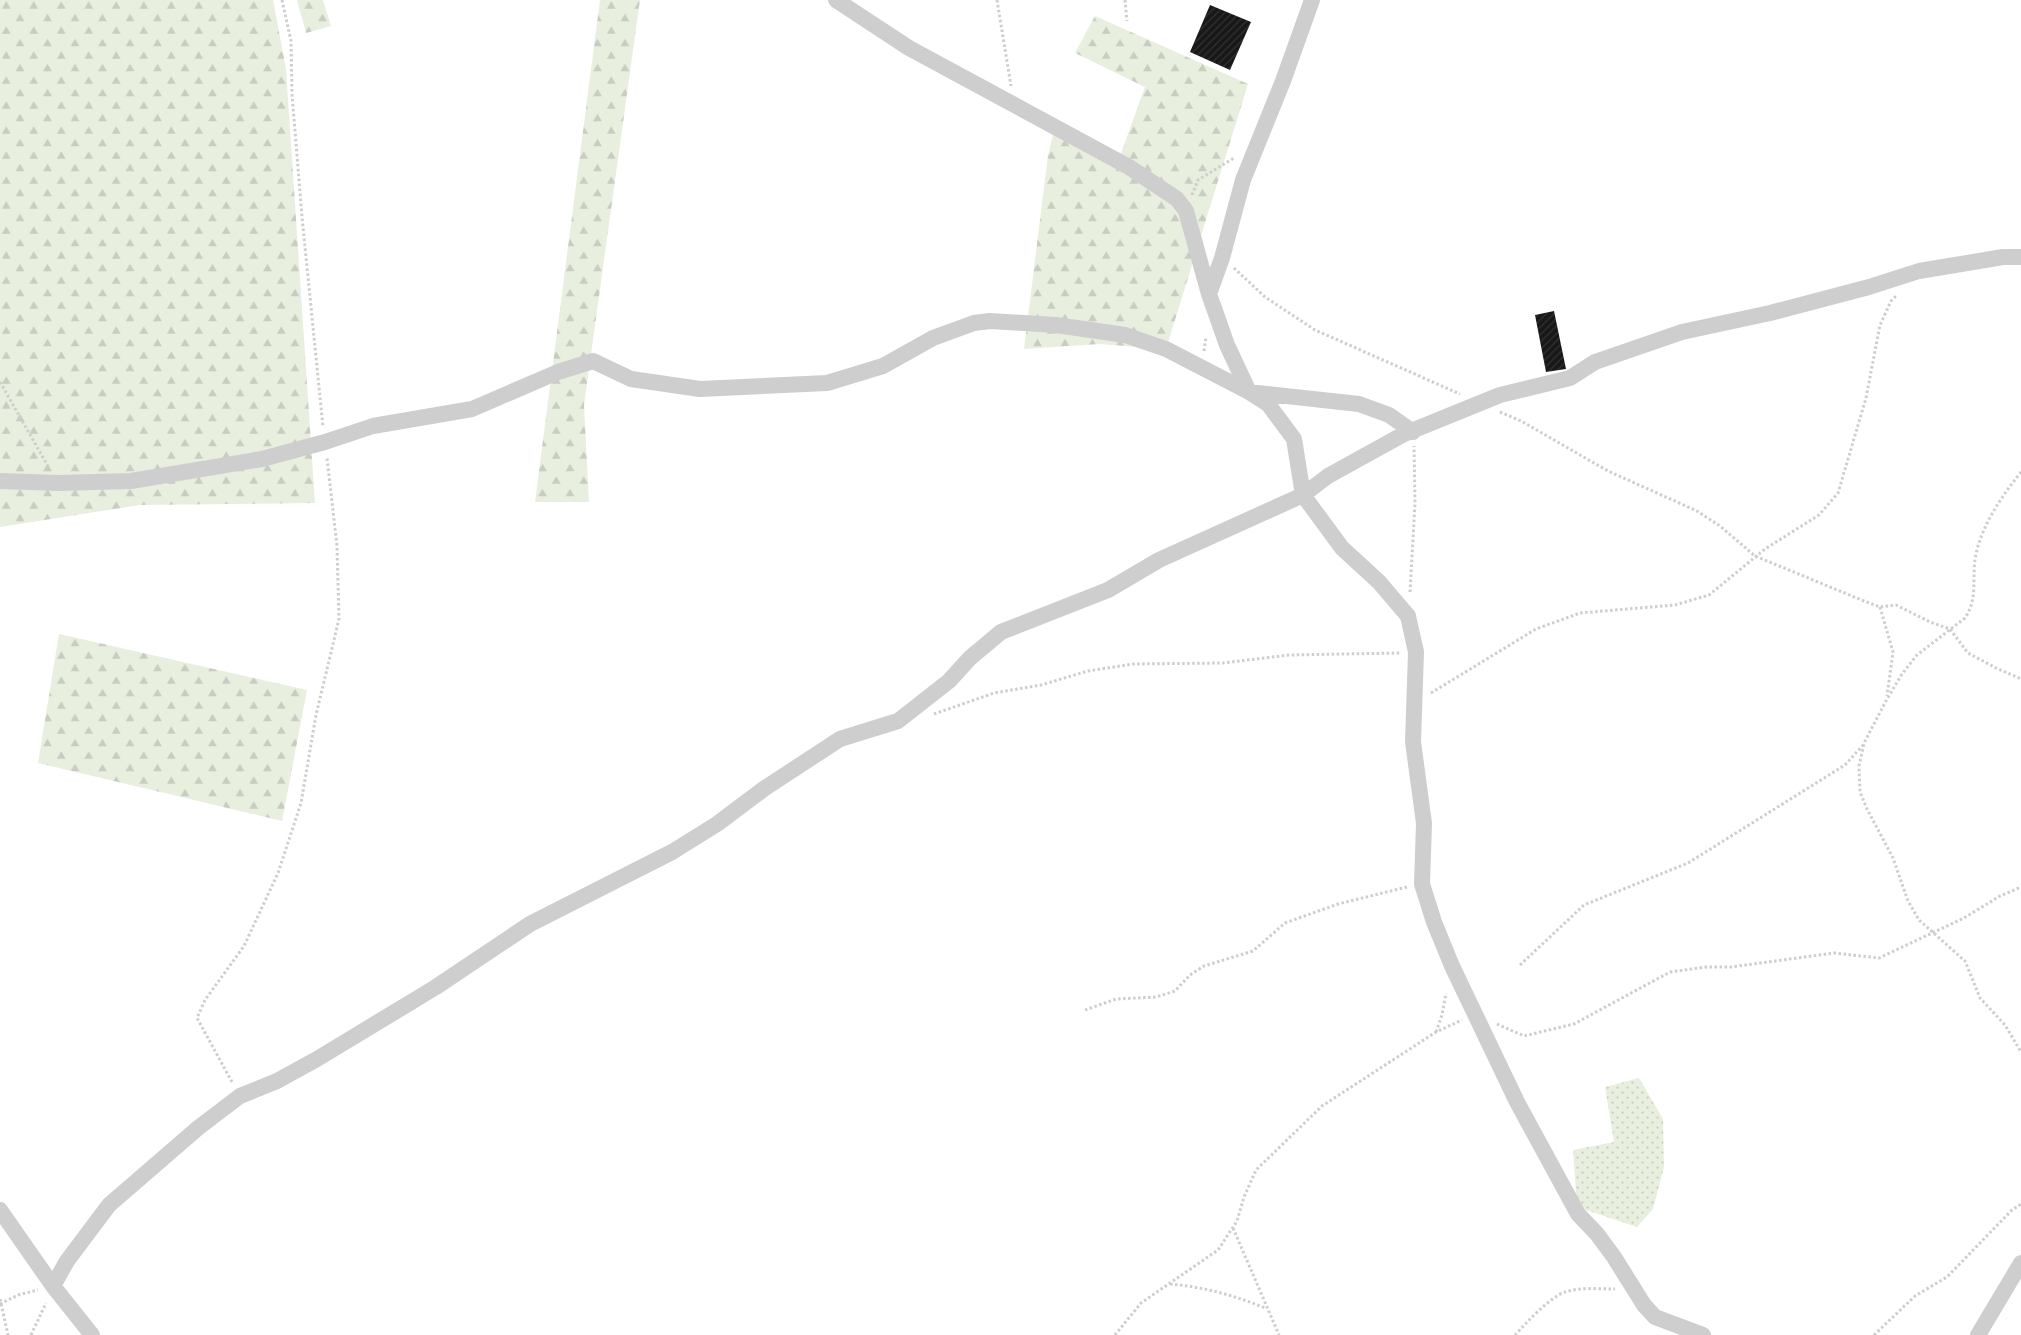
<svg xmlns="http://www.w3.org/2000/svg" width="2021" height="1335" font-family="Karla,sans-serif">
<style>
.grass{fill:url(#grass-dots)}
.forest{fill:url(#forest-firs)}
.building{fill:url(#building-hatch)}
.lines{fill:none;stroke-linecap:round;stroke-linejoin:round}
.path{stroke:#cecece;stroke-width:3;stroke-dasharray:2.5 2.5;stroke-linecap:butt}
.street{stroke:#cecece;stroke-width:16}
</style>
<defs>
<pattern id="grass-dots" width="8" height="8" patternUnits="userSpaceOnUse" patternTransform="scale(1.25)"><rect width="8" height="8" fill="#e8efdf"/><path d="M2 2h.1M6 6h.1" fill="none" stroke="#c7cdc0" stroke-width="1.8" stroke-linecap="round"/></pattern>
<pattern id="forest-firs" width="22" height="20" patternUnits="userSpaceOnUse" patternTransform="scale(1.25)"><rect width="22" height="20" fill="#e8efdf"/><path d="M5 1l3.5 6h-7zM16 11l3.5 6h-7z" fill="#c7cdc0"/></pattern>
<pattern id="building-hatch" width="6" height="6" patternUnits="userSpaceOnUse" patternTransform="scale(1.25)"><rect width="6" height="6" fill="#181818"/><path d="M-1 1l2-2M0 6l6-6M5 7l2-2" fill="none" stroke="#313131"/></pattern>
</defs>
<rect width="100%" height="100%" fill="#fff"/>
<!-- grass -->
<path class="grass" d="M1639 1078 1663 1119 1664 1167 1653 1209 1637 1227 1577 1207 1573 1150 1614 1142 1605 1087Z"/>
<!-- forest -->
<path class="forest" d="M0 0H273L286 69 315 503 140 505 0 527Z
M297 0H323L331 26 306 33Z
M600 0H640L584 405 589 502H535Z
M1095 16 1248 84 1166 349 1099 344 1024 349 1048 155 1056 122 1120 156 1145 87 1075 53Z
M59 634 307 690 282 821 38 763Z"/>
<!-- building -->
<path class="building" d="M1210 5 1251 22 1230 70 1190 52Z
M1554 311 1566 369 1546 372 1535 315Z"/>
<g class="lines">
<!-- path -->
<path class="path" d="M282 0 291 41 292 94 302 217 323 427
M997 0 1011 86
M1125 0 1127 21
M1192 195 1198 180 1234 158
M1234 268 1265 297 1315 330 1460 394
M1204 351 1206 337
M0 382 49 468
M1500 412 1521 421 1608 471 1697 511 1720 526 1755 556 1864 601 1880 607 1896 605 1930 622 1950 629 1968 653 1996 668 2021 679
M2021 472C2002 496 1983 523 1976 554 1971 577 1979 597 1965 618L1917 655 1902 674 1887 699 1864 743 1859 766 1860 792 1867 809 1893 858 1908 901 1919 920 1965 961 1980 998 2005 1025 2021 1052
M1410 592 1415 503 1414 446
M1880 607 1893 652 1887 696
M1431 693 1536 629 1580 613 1675 605 1709 595 1765 549 1819 515 1838 493 1866 398 1880 325 1891 301 1897 295
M934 714 994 693 1041 685 1088 671 1133 664 1223 663 1289 655 1400 653
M1520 965 1584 905 1688 863 1845 765 1864 744
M1085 1010 1116 999 1156 997 1175 991 1190 975 1204 966 1253 951 1285 923 1338 904 1407 887
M1497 1024 1524 1036 1574 1024 1670 972 1706 967H1731L1834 953 1879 958 1964 918 2000 896 2021 887
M1436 1032 1442 1015 1446 993
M232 1082 197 1018 205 1000 244 946 278 873 301 803 316 715 339 619 337 546 327 458
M1233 1228 1279 1335
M1170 1284C1203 1287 1234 1295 1265 1308
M0 1299 8 1335
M0 1304 18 1295 38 1290
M31 1335 46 1303
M1115 1335 1141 1303 1218 1250 1237 1221 1244 1197 1256 1170 1322 1106 1436 1032 1462 1020
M1515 1335C1526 1323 1550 1297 1565 1292 1580 1287 1599 1289 1615 1289
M1874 1335 1915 1296 1947 1277 2012 1210 2021 1204"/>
<!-- street -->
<path class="street" d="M836 0 909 48 1129 167 1177 199 1186 211 1209 294 1227 345 1249 392 1268 404 1294 439 1303 495 1342 548 1379 582 1408 616 1416 652 1413 742 1424 823 1422 884 1434 922 1452 966 1517 1102 1578 1214 1597 1234 1614 1257 1644 1305 1655 1317 1703 1335
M1209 294 1222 258 1243 180 1283 81 1312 0
M0 481 58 483 131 481 262 459 325 442 373 426 472 409 558 372 593 361 631 379 700 389 827 383 883 366 933 338 974 323 990 321 1056 325 1125 335 1166 349 1249 392 1359 404 1389 415 1413 432
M0 1210 53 1286 92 1335
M53 1286 67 1261 109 1205 198 1128 240 1096 277 1081 317 1059 436 987 530 924 672 852 717 824 765 788 840 739 898 721 949 681 970 658 1001 632 1108 590 1159 560 1303 495 1328 476 1404 434 1500 395 1570 378 1595 362 1682 332 1770 313 1869 287 1919 271 2003 257H2021
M1978 1335 2021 1263"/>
</g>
</svg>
